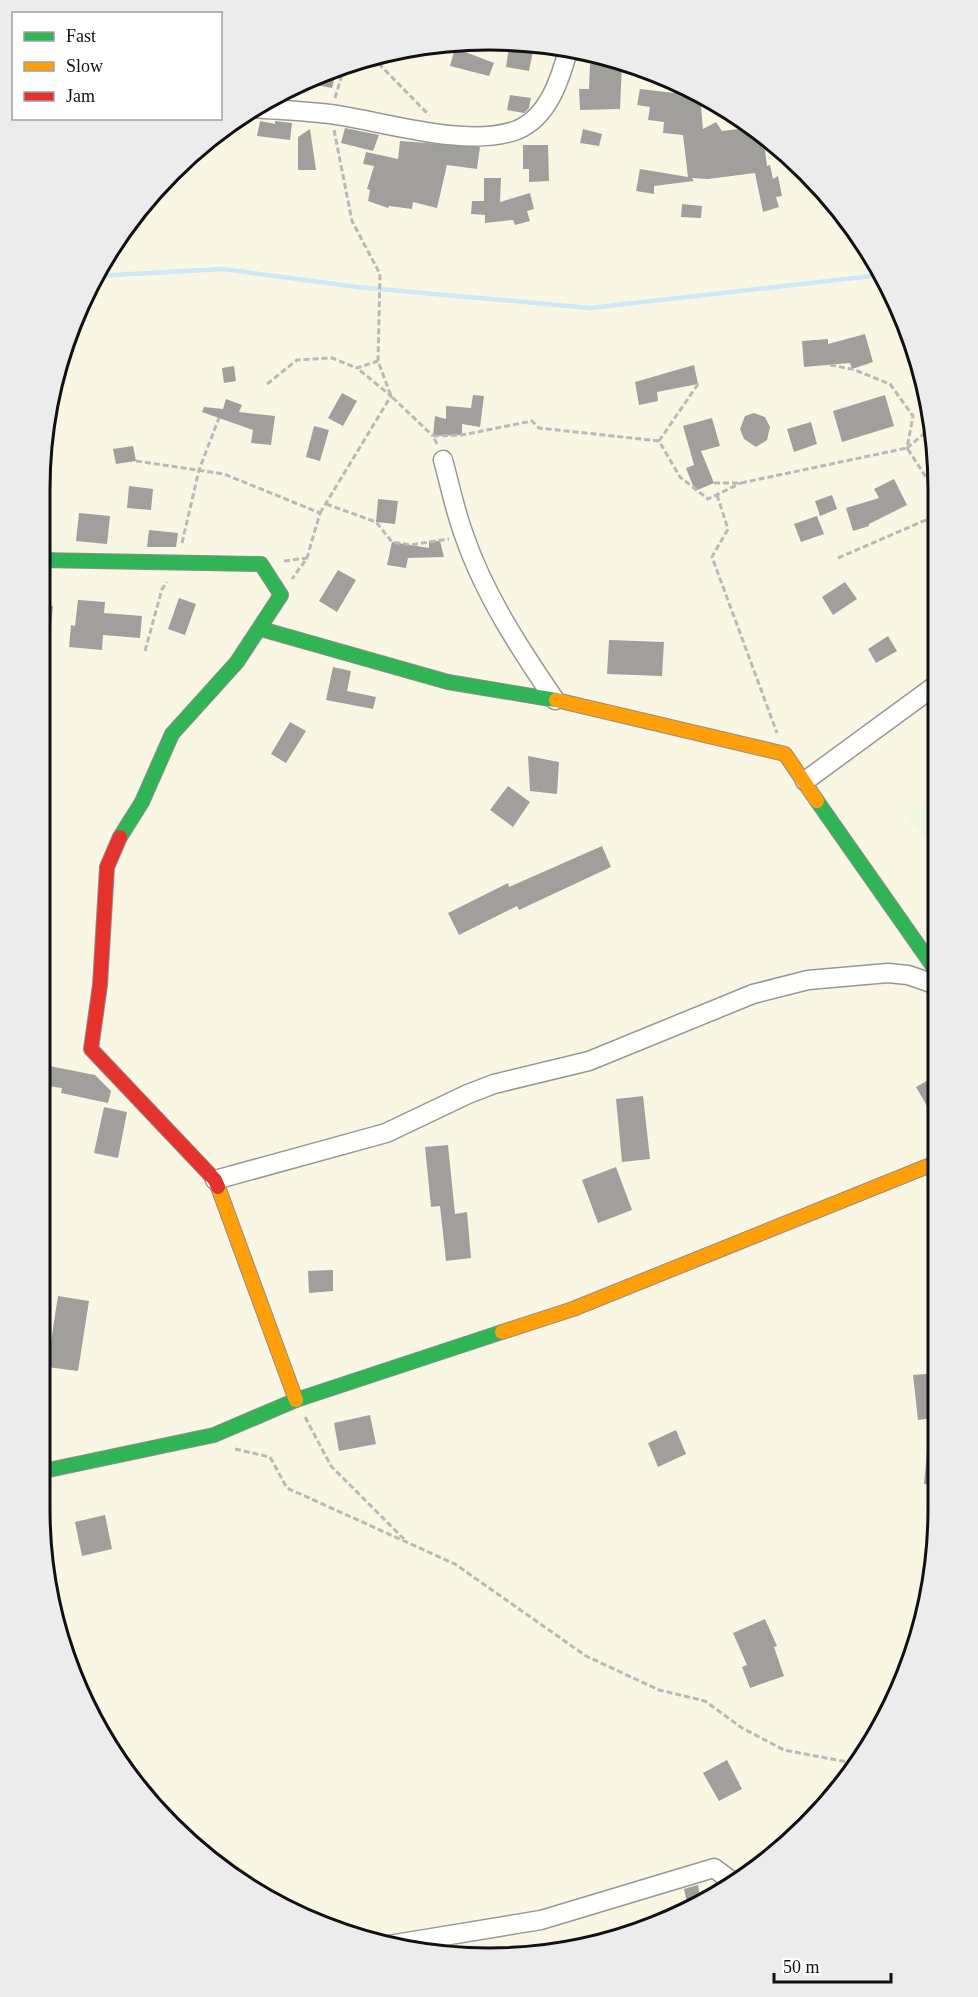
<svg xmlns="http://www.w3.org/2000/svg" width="978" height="1997" font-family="'Times New Roman',serif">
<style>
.farmland{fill:#f9f7e4}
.pitch{fill:#f0f6e1}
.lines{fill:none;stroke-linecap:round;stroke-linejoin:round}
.stream{stroke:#cde8f7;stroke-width:4.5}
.building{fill:#a19f9c}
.street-casing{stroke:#979795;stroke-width:21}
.fast-casing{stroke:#8e8d8b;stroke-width:16}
.slow-casing{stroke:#8e8d8b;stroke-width:16}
.jam-casing{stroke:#8e8d8b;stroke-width:16}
.path{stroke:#b9b9b8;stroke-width:3;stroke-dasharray:6 3;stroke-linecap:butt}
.street{stroke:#fffffe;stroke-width:18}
.fast{stroke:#30b455;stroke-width:14}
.slow{stroke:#ff9f0a;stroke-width:14}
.jam{stroke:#e5322d;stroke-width:14}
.rim{fill:none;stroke:#111;stroke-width:3}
</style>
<rect width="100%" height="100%" fill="#fdfcf7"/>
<!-- farmland -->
<path class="farmland" d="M489 39 577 48 662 73 763 132 846 215 905 317 935 430 939 1508 930 1596 905 1681 827 1805 763 1865 688 1911 548 1954 401 1949 264 1898 192 1846 132 1782 63 1653 39 1508V489L48 401 73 316 115 239 171 171 239 115 317 73 402 48Z"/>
<!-- pitch -->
<path class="pitch" d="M936 791 937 851 907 817Z"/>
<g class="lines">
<!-- stream -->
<path class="stream" d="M95 276 223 269 357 287 590 308 881 275"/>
</g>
<!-- building -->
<path class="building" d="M509 47 533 51 529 71 506 67Z
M455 48 494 63 489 76 450 66Z
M601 62 622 63 620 109 580 110 579 89H589L590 64H601Z
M337 67 332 88 301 82 317 73Z
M640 89 700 96 703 129 716 122 722 131 754 127 763 132 767 166 770 165 773 179 778 176 782 196 776 197 779 207 763 212 755 173 708 179 692 178 694 181 654 186V194L636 191 640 169 688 177 683 135 663 133 664 122 648 120 650 107 637 105Z
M510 95 531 98 529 108 524 113 507 110Z
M260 121 275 124V121L292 123 290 140 257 136Z
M345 128 379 135 373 151 341 143Z
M310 129 316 170H298V137Z
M583 129 602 134 599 146 580 143Z
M400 141 480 147 477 169 447 165 437 208 413 202 412 209 389 206 388 208 368 201 370 190 367 189 374 166 363 164 366 152 398 159Z
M523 145H548L549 181 529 182V169H523Z
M484 178H501L500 202 530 193 534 209 527 211 530 221 515 225 513 220 485 223V215L471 214 472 201H484Z
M682 204 702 206 701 218 681 217Z
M865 334 873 362 852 369 850 363 804 367 802 341 828 339V344Z
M694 365 698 384 657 392 658 401 639 405 635 382Z
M234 366 236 381 224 383 222 368Z
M342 393 357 401 343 426 328 418Z
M473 395 484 396 480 427 462 424V435L433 436 435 416 446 419V406L471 408Z
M885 395 894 426 842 442 833 411Z
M226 399 242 405 239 412 275 416 271 445 251 443 253 430 202 412 204 407 223 409Z
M754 413 765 417 770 427 767 440 756 447 744 439 740 429 745 416Z
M712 418 720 446 701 451 714 483 695 491 686 468 694 465 683 426Z
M811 422 817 444 794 452 787 429Z
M314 426 329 430 320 461 306 457Z
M133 446 136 461 116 464 113 449Z
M894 479 907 505 869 524V526L853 531 846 508 879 498 874 489Z
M129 486 153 489 151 510 127 508Z
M832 495 837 509 820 516 815 501Z
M378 499 398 501 395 524 376 522Z
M79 513 110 516 107 544 76 541Z
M817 516 824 534 801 542 794 524Z
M149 530 178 533 176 547H147Z
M429 541H440L444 557 408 558 406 568 387 565 392 542 429 548Z
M338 570 356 580 337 612 319 601Z
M845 582 857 599 833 615 822 597Z
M179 598 196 604 185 635 168 629Z
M78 600 105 602 104 613 142 616 140 638 103 635 102 650 69 647 71 625 75 626Z
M39 605 53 606 51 627 39 626Z
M888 636 897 651 876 663 868 649Z
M609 640 664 642 662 676 607 674Z
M333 667 351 671 347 691 376 697 373 709 326 700Z
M290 722 306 731 286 763 271 754Z
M528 756 559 762 557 794 530 791Z
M508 786 530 802 513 827 490 810Z
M602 846 611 867 519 910 517 906 459 935 448 913 508 883 509 887Z
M39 1064 95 1075 111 1091 108 1103 61 1093 62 1088 39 1085Z
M937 1075 938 1099 927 1106 916 1087Z
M643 1096 650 1159 622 1162 616 1099Z
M104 1107 127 1112 118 1158 94 1153Z
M448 1145 455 1214 467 1212 471 1258 446 1261 440 1206 431 1207 425 1147Z
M616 1167 632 1210 598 1223 582 1180Z
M333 1270V1291L309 1293 308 1271Z
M58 1296 89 1301 78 1371 47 1367Z
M939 1373V1417L918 1420 913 1375Z
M370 1415 376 1444 339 1451 334 1423Z
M930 1419H939V1485L924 1484Z
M676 1430 686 1454 658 1467 648 1443Z
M105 1515 112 1549 82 1556 75 1522Z
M765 1619 777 1646 774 1647 784 1676 750 1688 742 1667 747 1665 733 1633Z
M727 1760 742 1789 719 1801 703 1773Z
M698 1885 701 1903 689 1911 684 1889Z"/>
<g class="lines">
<defs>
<path id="street" d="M568 49 590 52
M252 108C278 110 305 111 330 114 383 121 466 149 517 130 549 117 561 77 569 47
M443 460C450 485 455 511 464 535 484 594 520 649 555 700
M805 781 936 685
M215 1180 386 1133 468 1094 494 1084 589 1061 753 994 808 980 888 973 908 975 937 985
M389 1945 541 1920 714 1868 734 1883"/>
<path id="fast" d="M39 560 261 564 281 595 237 662 172 734 142 802 120 837
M261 629 448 682 556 700
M817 801 937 972
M39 1472 214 1435 296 1400 502 1332"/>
<path id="slow" d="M556 700 785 754 817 801
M218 1187 296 1400
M502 1332 573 1309 938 1162"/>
<path id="jam" d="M120 837 107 867 100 985 91 1049 215 1180 218 1187"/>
</defs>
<!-- street casing -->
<use href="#street" class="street-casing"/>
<!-- fast casing -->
<use href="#fast" class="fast-casing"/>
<!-- slow casing -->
<use href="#slow" class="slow-casing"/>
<!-- jam casing -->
<use href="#jam" class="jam-casing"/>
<!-- path -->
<path class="path" d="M372 57 429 115
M335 98 345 65
M334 130 352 221 380 274 378 361 391 396 433 436
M830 365 852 369 890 384 913 416 907 448 927 431 935 429
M267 384 297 360 332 358 357 368 378 361
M659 441 698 384
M437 444 433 436 462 435 532 421 539 428 659 441 680 477 708 499 741 483
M136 461 224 474 320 513 307 558 292 579
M714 483H741L907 448 935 491
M717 495 728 529 712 557 777 733
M326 504 376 522 392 542 410 545 449 539
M320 513 391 396 357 368
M182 543 199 470 219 418
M838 558 935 516
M284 561 307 558
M145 651 162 589 167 582
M305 1417 331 1466 404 1539
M235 1449 270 1457 287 1488 455 1564 586 1656 659 1690 705 1701 742 1728 784 1750 853 1763"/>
<!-- street -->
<use href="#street" class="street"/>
<!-- fast -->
<use href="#fast" class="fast"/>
<!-- slow -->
<use href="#slow" class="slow"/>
<!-- jam -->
<use href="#jam" class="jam"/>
</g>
<!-- crop -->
<path d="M0 0H978V1997H0ZM489 50H489A439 439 0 0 1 928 489V1509A439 439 0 0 1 489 1948H489A439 439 0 0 1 50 1509V489A439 439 0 0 1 489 50Z" fill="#ececec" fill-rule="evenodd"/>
<path class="rim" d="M489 50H489A439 439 0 0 1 928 489V1509A439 439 0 0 1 489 1948H489A439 439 0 0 1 50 1509V489A439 439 0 0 1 489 50Z"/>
<!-- legend -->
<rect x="12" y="12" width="210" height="108" fill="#ffffff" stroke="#a0a0a0" stroke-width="1.5"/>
<rect x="24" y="32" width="30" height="9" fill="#30b455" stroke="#a0a0a0" stroke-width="1.5"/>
<text x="66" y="42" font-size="18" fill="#111111">Fast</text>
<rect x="24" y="62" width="30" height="9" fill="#ff9f0a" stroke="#a0a0a0" stroke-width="1.5"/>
<text x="66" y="72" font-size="18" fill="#111111">Slow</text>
<rect x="24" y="92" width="30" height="9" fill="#e5322d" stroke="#a0a0a0" stroke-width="1.5"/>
<text x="66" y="102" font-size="18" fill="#111111">Jam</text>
<!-- scale -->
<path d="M774 1973v9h117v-9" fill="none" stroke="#111111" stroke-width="3"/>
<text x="783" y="1973" font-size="18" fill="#111111" stroke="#ffffff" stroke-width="4.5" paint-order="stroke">50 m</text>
</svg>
